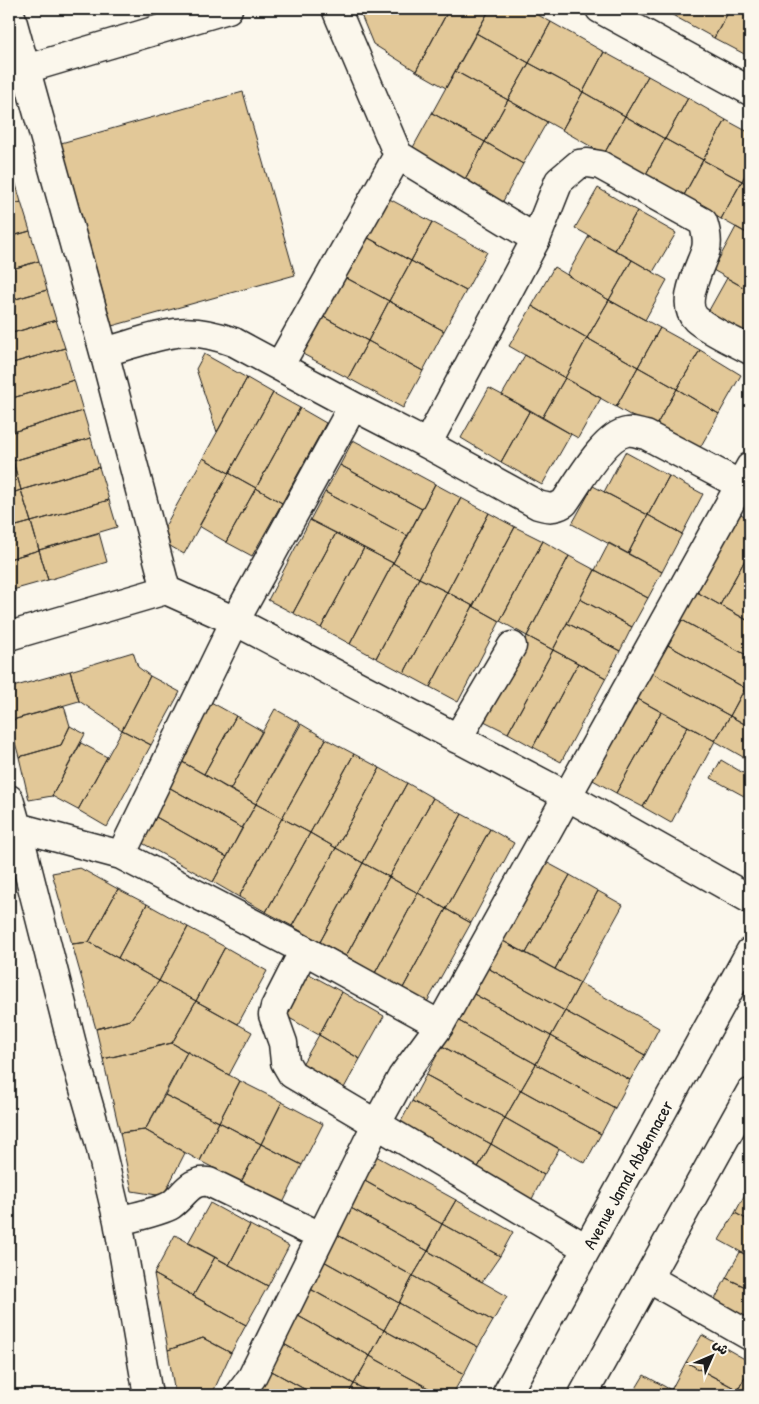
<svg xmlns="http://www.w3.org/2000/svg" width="759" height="1404" font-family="'Patrick Hand','Playpen Sans Arabic',sans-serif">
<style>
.building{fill:#e2c898;stroke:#1c1c1c}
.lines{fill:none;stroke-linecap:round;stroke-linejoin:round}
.minor-casing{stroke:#1c1c1c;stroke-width:31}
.tertiary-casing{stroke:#1c1c1c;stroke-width:31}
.minor{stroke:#fbf7ec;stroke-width:28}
.tertiary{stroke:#fbf7ec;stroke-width:28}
.labels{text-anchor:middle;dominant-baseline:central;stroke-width:4;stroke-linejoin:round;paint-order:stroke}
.street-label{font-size:18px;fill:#1c1c1c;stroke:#fbf7ec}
</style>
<rect width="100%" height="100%" fill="#fbf7ec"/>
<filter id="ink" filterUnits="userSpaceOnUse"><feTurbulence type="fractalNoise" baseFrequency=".02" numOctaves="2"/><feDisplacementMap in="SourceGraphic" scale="10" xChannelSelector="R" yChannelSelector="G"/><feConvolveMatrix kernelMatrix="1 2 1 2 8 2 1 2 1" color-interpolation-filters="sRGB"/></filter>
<g filter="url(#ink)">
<!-- building -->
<path class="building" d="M389 9H449L416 71 373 44 361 15Z
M449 9H490L446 88 416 71Z
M490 9H527L551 22 529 63 476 33Z
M662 9H681L676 17Z
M681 9H730L714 38 676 17Z
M730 9H750V57L714 38Z
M551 22 604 52 583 92 529 63Z
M476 33 529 63 508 100 455 71Z
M604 52 648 76 625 116 583 92Z
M529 63 583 92 562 130 508 100Z
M455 71 508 100 485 142 432 113Z
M648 76 688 98 665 139 625 116Z
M243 92 295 275 112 326 61 143Z
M583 92 625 116 604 154 562 130Z
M688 98 726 120 703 160 665 139Z
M508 100 547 122 523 164 485 142Z
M432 113 485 142 464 181 411 151Z
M625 116 665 139 645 176 604 154Z
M726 120 750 133V166L742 181 703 160Z
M665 139 703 160 683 197 645 176Z
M485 142 523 164 502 203 464 181Z
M9 159 13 174 9 176Z
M703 160 742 181 721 219 683 197Z
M750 166V186L742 181Z
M13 174 21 202 9 206V176Z
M742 181 750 186V235L721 219Z
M598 188 637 211 615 250 575 228Z
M382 195 432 222 411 261 361 234Z
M21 202 30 231 9 237V206Z
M637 211 676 233 653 272 615 250Z
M432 222 487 252 466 291 411 261Z
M736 227 750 235V291L713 270Z
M30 231 39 261 9 270V237Z
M361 234 411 261 389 301 339 274Z
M589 236 632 260 609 300 567 275Z
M632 260 667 280 645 320 609 300Z
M39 261 47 290 9 301V270Z
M411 261 466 291 444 331 389 301Z
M554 267 609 300 587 338 532 306Z
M339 274 389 301 368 341 318 314Z
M727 278 750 291V333L744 344 703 321Z
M47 290 56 320 9 334V301Z
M609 300 660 328 638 367 587 338Z
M389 301 444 331 423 371 368 341Z
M532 306 587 338 565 378 509 346Z
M318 314 368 341 348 378 297 351Z
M56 320 65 348 9 364V334Z
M660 328 700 350 677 389 638 367Z
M587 338 638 367 616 407 565 378Z
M368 341 423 371 403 408 348 378Z
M65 348 74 380 9 399V364Z
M700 350 741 375 719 414 677 389Z
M204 354 247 378 217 432 196 369Z
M525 355 565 378 542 418 502 395Z
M638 367 677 389 654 429 616 407Z
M247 378 273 393 229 473 203 458Z
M565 378 601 398 578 438 542 418Z
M74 380 83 411 9 433V399Z
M489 388 530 410 501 462 461 438Z
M677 389 719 414 697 453 654 429Z
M273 393 300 408 256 488 229 473Z
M300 408 326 423 282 503 256 488Z
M530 410 571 434 542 485 501 462Z
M83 411 91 438 13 461 9 447V433Z
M91 438 99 467 21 490 13 461Z
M353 440 435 484 422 509 340 465Z
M9 447 13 461 9 462Z
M625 452 669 476 648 515 604 492Z
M203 458 229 473 184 554 158 539Z
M13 461 21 490 9 494V462Z
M340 465 422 509 408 536 325 492Z
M99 467 109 500 31 522 21 490Z
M229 473 256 488 226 542 199 526Z
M669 476 703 494 682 534 648 515Z
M435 484 461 498 419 578 393 563Z
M593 486 648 515 628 554 572 524Z
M256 488 282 503 252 556 226 542Z
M21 490 31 522 9 528V494Z
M325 492 408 536 393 563 310 520Z
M461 498 489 513 447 592 419 578Z
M109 500 117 527 39 550 31 522Z
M489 513 515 527 473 606 447 592Z
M739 513 750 519V551L720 605 695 591Z
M648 515 682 534 662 572 628 554Z
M310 520 336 533 293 613 268 600Z
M31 522 39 550 9 559V528Z
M515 527 543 541 500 621 473 606Z
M99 533 107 562 48 580 39 550Z
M336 533 364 548 321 628 293 613Z
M543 541 569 556 527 636 500 621Z
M609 543 662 572 648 598 595 570Z
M364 548 393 563 350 644 321 628Z
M39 550 48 580 9 591V559Z
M750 551V619L749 621 720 605Z
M569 556 595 570 553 650 527 636Z
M393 563 419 578 376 658 350 644Z
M595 570 648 598 632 627 580 599Z
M419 578 447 592 404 673 376 658Z
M695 591 750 622V657L680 619Z
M447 592 473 606 430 687 404 673Z
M580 599 632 627 620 651 567 623Z
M473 606 500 621 458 702 430 687Z
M680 619 750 657V678L745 688 666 644Z
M567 623 620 651 606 678 553 650Z
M527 636 553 650 508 733 482 720Z
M666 644 745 688 730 716 650 672Z
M553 650 578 663 533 747 508 733Z
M133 652 138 667 150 676 122 730 79 701 70 671Z
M578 663 606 678 561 762 533 747Z
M70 671 79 701 9 721V688Z
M650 672 730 716 715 741 636 698Z
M150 676 180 692 151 745 122 730Z
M750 678V691L745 688Z
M745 688 750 691V727L730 716Z
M636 698 661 712 616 793 591 779Z
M209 701 236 716 204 774 177 759Z
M64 706 70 726 61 745 19 757 9 721Z
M275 709 300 723 256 804 230 790Z
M661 712 688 726 643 807 616 793Z
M236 716 262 731 230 790 204 774Z
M730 716 750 727V761L715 741Z
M301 724 326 739 282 818 256 804Z
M70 726 85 734 52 796 29 800 19 757 61 745Z
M688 726 715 741 671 823 643 807Z
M122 730 151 745 107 827 78 810Z
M326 739 354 754 310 833 282 818Z
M81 743 107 757 78 810 52 796Z
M354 754 380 768 336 848 310 833Z
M177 759 256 804 242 828 163 784Z
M721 760 750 777V785L744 796 711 778Z
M380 768 407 783 363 863 336 848Z
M407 783 433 798 389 877 363 863Z
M163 784 242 828 227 857 147 812Z
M433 798 462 814 418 893 389 877Z
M256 804 282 818 239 897 213 882Z
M147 812 227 857 213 882 133 838Z
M462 814 490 829 446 909 418 893Z
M282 818 310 833 266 912 239 897Z
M490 829 514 843 471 923 446 909Z
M310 833 336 848 292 926 266 912Z
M336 848 363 863 320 942 292 926Z
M544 861 570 875 526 953 501 940Z
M363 863 389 877 346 956 320 942Z
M80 868 118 889 89 942 72 944 52 873Z
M570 875 598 891 555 969 526 953Z
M389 877 418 893 375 973 346 956Z
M118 889 147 904 118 958 89 942Z
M598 891 623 905 580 983 555 969Z
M418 893 446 909 403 988 375 973Z
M147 904 188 927 159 981 118 958Z
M446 909 471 923 427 1002 403 988Z
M188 927 225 947 196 1001 159 981Z
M501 940 580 983 565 1011 486 967Z
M89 942 159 981 130 1020 96 1029 72 944Z
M225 947 267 971 238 1024 196 1001Z
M486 967 565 1011 551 1036 472 993Z
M300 969 342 992 319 1035 277 1011Z
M159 981 196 1001 172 1043 103 1059 96 1029 130 1020Z
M580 983 659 1028 645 1055 565 1011Z
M342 992 384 1016 360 1059 319 1035Z
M472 993 551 1036 536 1064 457 1020Z
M196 1001 252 1032 229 1075 172 1043Z
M565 1011 645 1055 630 1080 551 1036Z
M457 1020 536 1064 521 1090 442 1046Z
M319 1035 360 1059 339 1097 297 1073Z
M551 1036 630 1080 615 1108 536 1064Z
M172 1043 187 1052 145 1130 120 1133 103 1059Z
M442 1046 521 1090 505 1118 426 1075Z
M187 1052 240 1081 219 1122 165 1095Z
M536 1064 615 1108 601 1134 521 1090Z
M426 1075 505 1118 491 1144 412 1101Z
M240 1081 282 1102 261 1144 219 1122Z
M521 1090 601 1134 585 1163 505 1118Z
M165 1095 219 1122 200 1161 145 1130Z
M412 1101 491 1144 476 1171 398 1127Z
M282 1102 323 1124 302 1165 261 1144Z
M505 1118 559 1149 544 1175 491 1144Z
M219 1122 261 1144 241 1182 200 1161Z
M145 1130 185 1153 163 1196 132 1191 120 1133Z
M261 1144 302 1165 283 1203 241 1182Z
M491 1144 544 1175 531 1201 476 1171Z
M376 1156 456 1200 442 1224 363 1180Z
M363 1180 442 1224 428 1251 349 1207Z
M750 1185V1221L735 1213Z
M456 1200 513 1232 500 1256 442 1224Z
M210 1203 250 1225 229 1265 188 1243Z
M349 1207 428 1251 413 1276 334 1233Z
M735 1213 750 1221V1257L719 1240Z
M442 1224 500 1256 482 1282 428 1251Z
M250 1225 289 1246 268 1286 229 1265Z
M334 1233 413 1276 399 1303 320 1259Z
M175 1235 215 1257 193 1296 154 1274Z
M428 1251 507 1296 493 1321 413 1276Z
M740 1252 750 1257V1289L726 1278Z
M215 1257 268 1286 246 1325 193 1296Z
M320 1259 399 1303 384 1330 305 1286Z
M154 1274 246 1325 231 1353 203 1338 168 1350Z
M413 1276 493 1321 478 1347 399 1303Z
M726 1278 750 1289V1323L712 1305Z
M305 1286 384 1330 370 1356 291 1312Z
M399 1303 478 1347 464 1374 384 1330Z
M291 1312 370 1356 354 1384 275 1339Z
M384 1330 464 1374 452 1395H441L370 1356Z
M702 1335 750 1362V1368L738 1390 686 1362Z
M203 1338 231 1353 214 1390 175 1395 168 1350Z
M275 1339 354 1384 348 1395H315L261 1365Z
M370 1356 441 1395H376L354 1384Z
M686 1362 738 1390 735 1395H681L671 1390Z
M261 1365 315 1395H247Z
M750 1368V1395H746L738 1390Z
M644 1375 671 1390 681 1395H632Z
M354 1384 376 1395H348Z"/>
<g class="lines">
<defs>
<path id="minor" d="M9 9 104 352 166 590
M336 9 398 155 536 239
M600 9 750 91
M9 74 228 9
M104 352C128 346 152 336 176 333 196 330 215 335 234 342L353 406 427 444 538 505C548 508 554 509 564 503 577 485 604 435 627 432 633 431 640 434 646 435L750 490
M280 365 398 155
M427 444 536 239 559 181 579 164 588 163 600 165 703 222C706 231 708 240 706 249 701 266 679 303 696 319 708 330 735 342 750 350
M9 636 166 590 235 621 567 796 750 899
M457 739 512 646
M9 799 17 827 78 1068 99 1141 118 1221 148 1395
M17 827 121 855 235 621 353 406
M121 855 304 950 440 1025
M304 950 275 1007 273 1015 283 1043 285 1062 292 1074 586 1248
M118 1221C130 1218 162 1211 171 1205 184 1196 190 1179 209 1182L320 1236
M648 1278 750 1336
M239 1395 252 1377 377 1123 402 1077 440 1025 750 467"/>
<g id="tertiary">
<path id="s1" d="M506 1395 750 952"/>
<path d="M583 1395 750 1093"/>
</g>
</defs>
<!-- minor casing -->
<use href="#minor" class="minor-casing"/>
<!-- tertiary casing -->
<use href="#tertiary" class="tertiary-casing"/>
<!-- minor -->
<use href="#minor" class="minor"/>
<!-- tertiary -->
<use href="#tertiary" class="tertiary"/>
</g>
</g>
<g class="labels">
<!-- street labels -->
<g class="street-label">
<text stroke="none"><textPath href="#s1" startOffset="252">Avenue Jamal Abdennacer</textPath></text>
</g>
</g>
<!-- margin -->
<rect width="759" height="1404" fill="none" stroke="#fbf7ec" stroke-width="30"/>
<rect x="15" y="15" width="729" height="1374" fill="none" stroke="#1c1c1c" stroke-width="2" filter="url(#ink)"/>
<!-- north arrow -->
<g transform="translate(712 1356) rotate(45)" stroke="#fbf7ec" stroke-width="4" paint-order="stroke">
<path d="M0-4L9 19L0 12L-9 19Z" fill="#1c1c1c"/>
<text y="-8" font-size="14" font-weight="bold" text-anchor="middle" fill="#1c1c1c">ش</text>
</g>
</svg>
